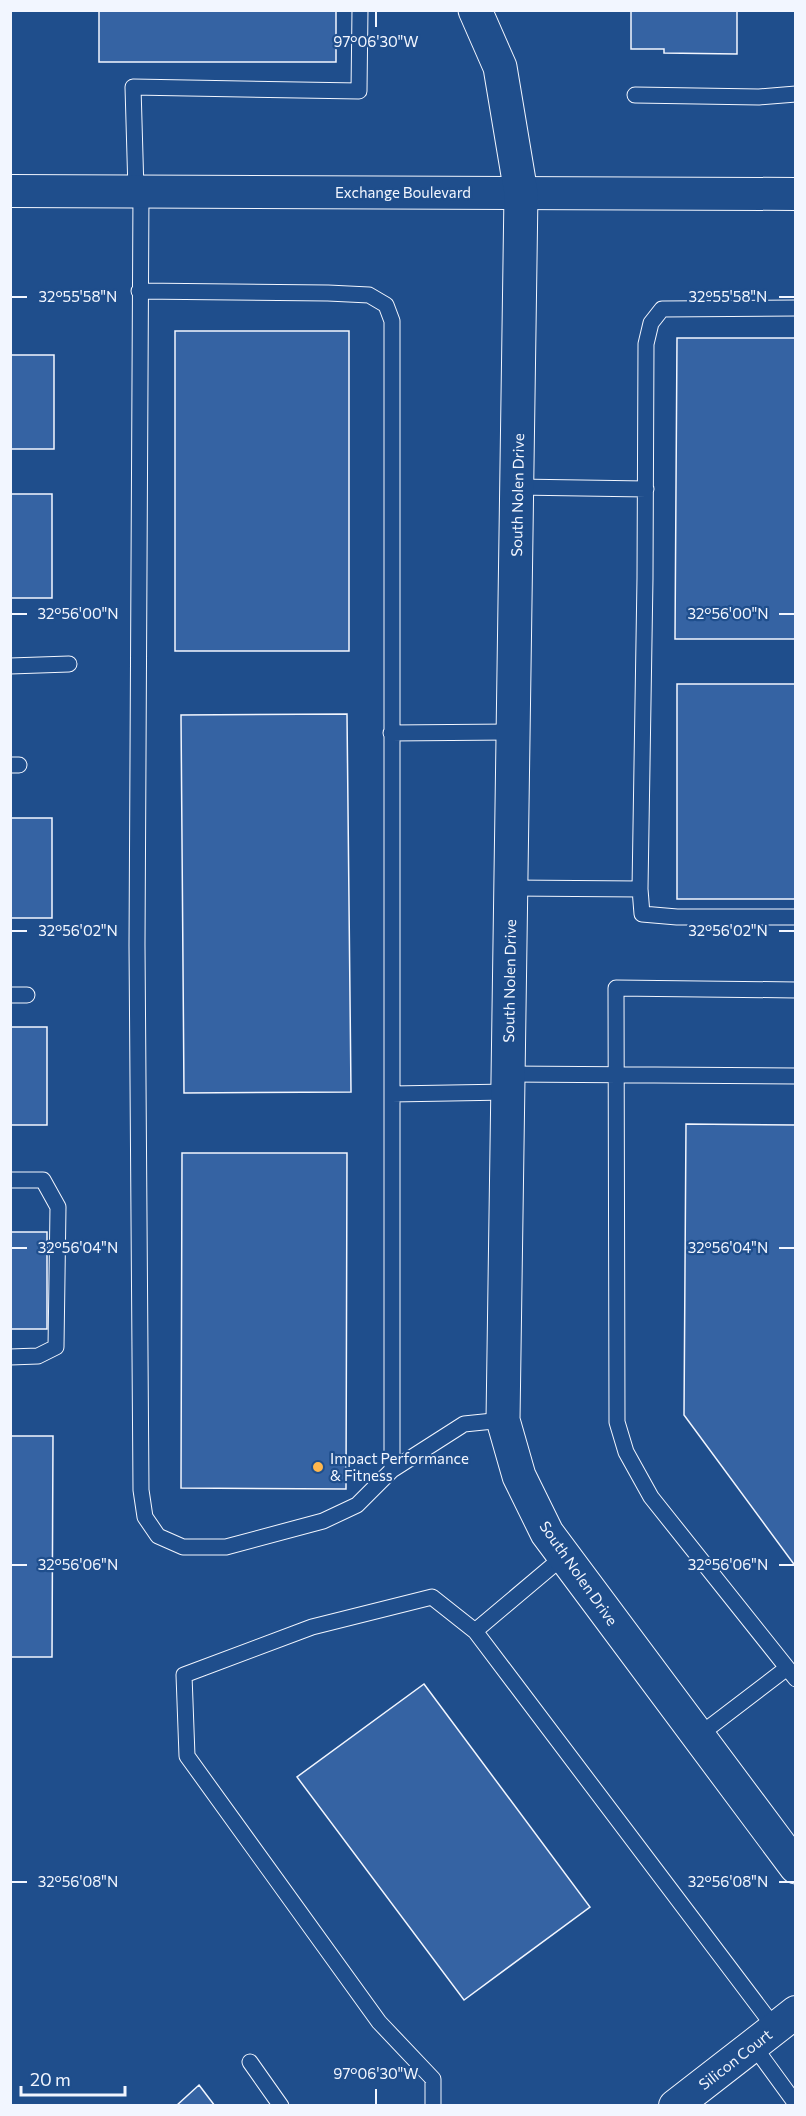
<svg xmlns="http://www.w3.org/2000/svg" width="806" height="2116" font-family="Commissioner,sans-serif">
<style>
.building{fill:#3563a3;stroke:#f2f6ff;stroke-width:1.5}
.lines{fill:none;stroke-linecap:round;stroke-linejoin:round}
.lane-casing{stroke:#f2f6ff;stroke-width:17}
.street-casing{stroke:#f2f6ff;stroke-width:34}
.secondary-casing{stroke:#f2f6ff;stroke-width:35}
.lane{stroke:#1f4e8c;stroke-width:15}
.street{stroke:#1f4e8c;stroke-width:32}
.secondary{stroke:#1f4e8c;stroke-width:33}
.ticks{fill:none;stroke:#f2f6ff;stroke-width:2}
.poi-dot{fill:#ffb74d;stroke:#1f4e8c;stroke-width:2}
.labels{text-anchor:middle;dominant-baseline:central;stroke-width:4.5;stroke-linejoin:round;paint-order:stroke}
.street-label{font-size:15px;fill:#f2f6ff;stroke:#1f4e8c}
.poi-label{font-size:15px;fill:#f2f6ff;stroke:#1f4e8c;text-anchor:start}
.ticks-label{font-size:15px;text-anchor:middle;fill:#f2f6ff;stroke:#1f4e8c;stroke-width:4.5;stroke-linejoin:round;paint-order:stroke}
</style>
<rect width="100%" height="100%" fill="#1f4e8c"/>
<!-- building -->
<path class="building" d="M99 10H336V62H99Z
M631 10H737V54L664 53V49H631Z
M175 331H349V651H175Z
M677 338H796V639H675Z
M10 355H54V449H10Z
M10 494H52V598H10Z
M677 684H796V899H677Z
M347 714 351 1092 184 1093 181 715Z
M10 818H52V918H10Z
M10 1027H47V1125H10Z
M686 1124 796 1125V1567L684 1415Z
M182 1153H347L346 1489 181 1488Z
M10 1232H47V1329H10Z
M10 1436H53L52 1657H10Z
M424 1684 590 1907 464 2000 297 1777Z
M199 2085 215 2106H176Z"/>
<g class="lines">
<defs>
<path id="lane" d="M635 95 759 97 796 94
M136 191 133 87 359 91 360 10
M141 191 137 945 141 1490 145 1517 158 1536 183 1547H226L323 1521 357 1505 392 1470 464 1424 503 1420
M139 291 328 293 369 295 386 305 392 321V1470
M517 487 646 489
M10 666 69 664
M391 733 513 732
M10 765H19
M511 888 640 889 642 914 677 917H796
M640 889 645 578 646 344 651 323 662 309 796 308
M796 990 616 988 617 1422 626 1452 651 1497 796 1679
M10 995H27
M508 1074 796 1076
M392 1094 508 1092
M10 1180H43L58 1207 56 1347 38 1356 10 1357
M475 1631 775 2028
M698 1736 787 1668
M753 2045 796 2104
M250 2062 281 2106
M433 2106V2079L379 2022 187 1756 184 1675 312 1627 432 1597 475 1631 564 1556"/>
<path id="street" d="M10 191 796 194
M675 2106 796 2012"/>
<path id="secondary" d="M475 10 500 67 521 193 503 1420 519 1476 547 1533 796 1867"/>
</defs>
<!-- lane casing -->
<use href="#lane" class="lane-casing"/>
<!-- street casing -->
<use href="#street" class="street-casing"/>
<!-- secondary casing -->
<use href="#secondary" class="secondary-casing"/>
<!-- lane -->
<use href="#lane" class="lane"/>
<!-- street -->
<use href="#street" class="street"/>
<!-- secondary -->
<use href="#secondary" class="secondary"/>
</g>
<!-- ticks -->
<path class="ticks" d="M376 12V27M12 297H27M779 297H794M12 614H27M779 614H794M12 931H27M779 931H794M12 1248H27M779 1248H794M12 1565H27M779 1565H794M12 1882H27M779 1882H794M376 2089V2104"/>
<!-- markers -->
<circle class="poi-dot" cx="318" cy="1467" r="6"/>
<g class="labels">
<!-- street labels -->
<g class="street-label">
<text x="403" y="192">Exchange Boulevard</text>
<text transform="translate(517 495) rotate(-89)">South Nolen Drive</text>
<text transform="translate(509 981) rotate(-89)">South Nolen Drive</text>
<text transform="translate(579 1573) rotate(55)">South Nolen Drive</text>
<text transform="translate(735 2059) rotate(-38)">Silicon Court</text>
</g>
<!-- poi labels -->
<g class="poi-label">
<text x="330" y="1458">Impact Performance<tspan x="330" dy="17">&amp; Fitness</tspan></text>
</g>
</g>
<g class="ticks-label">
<text x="376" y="47">97°06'30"W</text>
<text x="728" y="302">32°55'58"N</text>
<text x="78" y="302">32°55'58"N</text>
<text x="728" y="619">32°56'00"N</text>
<text x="78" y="619">32°56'00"N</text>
<text x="78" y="936">32°56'02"N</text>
<text x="728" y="936">32°56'02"N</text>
<text x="78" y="1253">32°56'04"N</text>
<text x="728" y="1253">32°56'04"N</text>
<text x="728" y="1570">32°56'06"N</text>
<text x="78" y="1570">32°56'06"N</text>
<text x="728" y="1887">32°56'08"N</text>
<text x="78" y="1887">32°56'08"N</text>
<text x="376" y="2079">97°06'30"W</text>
</g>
<!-- border -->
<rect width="806" height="2116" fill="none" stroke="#f2f6ff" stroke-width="24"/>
<!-- scale -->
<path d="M21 2086v9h104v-9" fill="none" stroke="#f2f6ff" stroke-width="3"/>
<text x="30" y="2086" font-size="18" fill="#f2f6ff" stroke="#1f4e8c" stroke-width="4.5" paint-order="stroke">20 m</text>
</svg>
